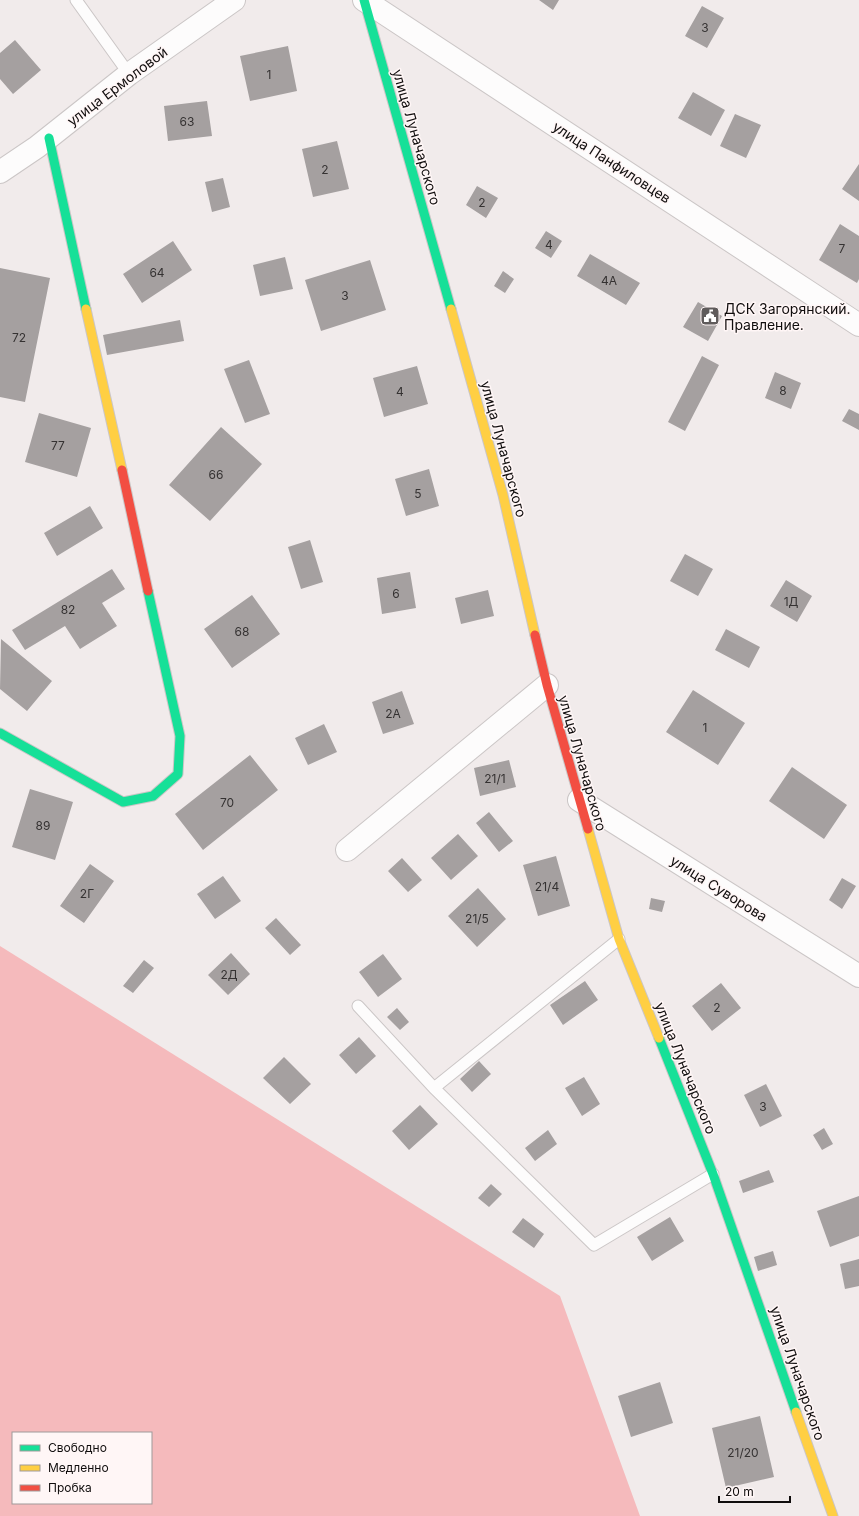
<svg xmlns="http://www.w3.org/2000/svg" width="859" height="1516" font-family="Inter,sans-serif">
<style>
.forest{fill:#f5babc;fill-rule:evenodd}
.building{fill:#a5a0a0}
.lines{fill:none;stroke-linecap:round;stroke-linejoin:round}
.lane-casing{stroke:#cbc6c6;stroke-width:13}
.street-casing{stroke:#cbc6c6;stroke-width:24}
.fast-casing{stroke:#cbc6c6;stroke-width:11}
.slow-casing{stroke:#cbc6c6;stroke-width:11}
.jam-casing{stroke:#cbc6c6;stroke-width:11}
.lane{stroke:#fdfcfc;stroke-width:11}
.street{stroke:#fdfcfc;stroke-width:22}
.fast{stroke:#16e098;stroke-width:9}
.slow{stroke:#ffcf43;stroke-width:9}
.jam{stroke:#f24e42;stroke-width:9}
.labels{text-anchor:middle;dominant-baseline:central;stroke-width:3;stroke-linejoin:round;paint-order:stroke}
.number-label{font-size:12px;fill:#353232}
.street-label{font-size:14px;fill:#100d0d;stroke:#fff6f6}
.poi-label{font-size:14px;fill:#100d0d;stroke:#fff6f6;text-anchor:start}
</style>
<rect width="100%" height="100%" fill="#f1ebeb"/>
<!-- forest -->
<path class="forest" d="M0 946 560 1296 640 1516H0ZM13 1433H151V1503H13Z"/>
<!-- building -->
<path class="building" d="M539 0H559L553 10Z
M702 6 724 18 707 48 685 36Z
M15 40 41 70 13 94 0 79V53Z
M288 46 297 91 250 101 240 56Z
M693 92 725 110 711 136 678 118Z
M207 101 212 136 168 141 164 106Z
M735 114 761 125 746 158 720 146Z
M337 141 349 189 313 197 302 149Z
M859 164V201L842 189Z
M223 178 230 207 212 212 205 182Z
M477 186 498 198 486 218 466 205Z
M840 224 859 236V279L857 283 819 260Z
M546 231 562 241 551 258 535 248Z
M173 241 192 270 142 303 123 274Z
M590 254 640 283 626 305 577 276Z
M285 257 293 289 260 296 253 265Z
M370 260 386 310 321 331 305 280Z
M0 268 50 278 25 402 0 397Z
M503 271 514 279 505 293 494 286Z
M698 302 722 316 708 341 683 327Z
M180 320 184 341 107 355 103 335Z
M702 356 719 365 685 431 668 422Z
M249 360 270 414 245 423 224 369Z
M417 366 428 404 384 417 373 378Z
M775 372 801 383 791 409 765 398Z
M849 409 859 414V430L842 421Z
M39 413 91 428 77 477 25 462Z
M221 427 262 464 210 521 169 485Z
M429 469 439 506 406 516 395 479Z
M90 506 103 528 57 556 44 533Z
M310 540 323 582 301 589 288 547Z
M685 554 713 569 698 596 670 581Z
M112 569 125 589 102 603 117 626 80 649 65 626 25 650 12 630Z
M410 572 416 608 382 614 377 578Z
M786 580 812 596 797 622 770 606Z
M488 590 494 616 461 624 455 598Z
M252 595 280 634 232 668 204 629Z
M726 629 760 647 749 668 715 650Z
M1 639 52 681 27 711 0 689Z
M693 690 745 723 718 765 666 732Z
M402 691 414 724 383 734 372 702Z
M324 724 337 752 308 765 295 738Z
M250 755 278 790 203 850 175 814Z
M509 760 516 787 480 796 474 768Z
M792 767 847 805 824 839 769 801Z
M30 789 73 802 55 860 12 847Z
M489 812 513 841 499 852 476 823Z
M458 834 478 856 451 880 431 858Z
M556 856 570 906 538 916 523 865Z
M402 858 422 880 408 892 388 871Z
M90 864 114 881 84 923 60 906Z
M223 876 241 901 215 919 197 894Z
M842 878 856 886 842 909 829 900Z
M478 888 506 919 477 947 448 916Z
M651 898 665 901 662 912 649 909Z
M276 918 301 945 290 955 265 928Z
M231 953 250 974 228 995 208 975Z
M383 954 402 979 378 997 359 972Z
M144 960 154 968 133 993 123 986Z
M585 981 598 1000 563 1025 550 1005Z
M721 983 741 1008 712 1031 692 1006Z
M397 1008 409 1022 400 1030 387 1017Z
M359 1037 376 1056 356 1074 339 1055Z
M284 1057 311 1084 290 1104 263 1078Z
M479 1061 491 1074 472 1092 460 1079Z
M584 1077 600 1104 582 1116 565 1088Z
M766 1084 782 1116 760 1127 744 1095Z
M420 1105 438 1124 409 1150 392 1131Z
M824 1128 833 1144 822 1150 813 1135Z
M548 1130 557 1144 535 1161 525 1148Z
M769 1170 774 1182 743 1193 739 1181Z
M491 1184 502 1194 489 1207 478 1198Z
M859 1196V1236L830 1247 817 1211Z
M670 1217 684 1241 652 1261 637 1237Z
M523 1218 544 1234 534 1248 512 1232Z
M773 1251 777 1265 758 1271 754 1257Z
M859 1259V1286L845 1289 840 1264Z
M660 1382 673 1423 631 1437 618 1396Z
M760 1416 774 1477 726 1488 712 1428Z"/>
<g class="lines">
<defs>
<path id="lane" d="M76 0 129 74
M358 1006 434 1088 594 1245 713 1174
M434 1088 619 939"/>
<path id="street" d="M364 0 859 325
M0 172 37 147 129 74 234 0
M579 800 859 976
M347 850 547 685"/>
<path id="fast" d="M364 0 451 309
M49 138 86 309
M0 733 123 802 153 796 178 774 180 736 148 591
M659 1038 713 1174 796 1412"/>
<path id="slow" d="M86 309 122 470
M451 309 503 495 535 635
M588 829 619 939 659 1038
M796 1412 833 1516"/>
<path id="jam" d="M122 470 148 591
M535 635 547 685 588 829"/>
</defs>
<!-- lane casing -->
<use href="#lane" class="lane-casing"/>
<!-- street casing -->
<use href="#street" class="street-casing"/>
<!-- fast casing -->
<use href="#fast" class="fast-casing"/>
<!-- slow casing -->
<use href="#slow" class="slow-casing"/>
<!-- jam casing -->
<use href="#jam" class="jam-casing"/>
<!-- lane -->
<use href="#lane" class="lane"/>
<!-- street -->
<use href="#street" class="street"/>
<!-- fast -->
<use href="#fast" class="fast"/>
<!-- slow -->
<use href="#slow" class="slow"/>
<!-- jam -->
<use href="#jam" class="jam"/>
</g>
<!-- icons -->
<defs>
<symbol id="civic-square" viewBox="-11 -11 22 22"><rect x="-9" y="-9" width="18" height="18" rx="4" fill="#5f5b5b" stroke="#fff6f6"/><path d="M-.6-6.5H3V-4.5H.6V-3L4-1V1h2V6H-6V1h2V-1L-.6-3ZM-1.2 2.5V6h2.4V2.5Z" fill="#fff"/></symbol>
</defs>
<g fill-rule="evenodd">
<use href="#civic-square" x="699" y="305" width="22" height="22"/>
</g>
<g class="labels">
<!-- number labels -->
<g class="number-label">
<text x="705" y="27">3</text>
<text x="269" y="74">1</text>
<text x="187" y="121">63</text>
<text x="325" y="169">2</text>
<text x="482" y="202">2</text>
<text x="549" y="244">4</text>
<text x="842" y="248">7</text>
<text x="157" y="272">64</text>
<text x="609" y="280">4А</text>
<text x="345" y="295">3</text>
<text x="19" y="337">72</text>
<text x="783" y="390">8</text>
<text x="400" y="391">4</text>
<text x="58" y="445">77</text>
<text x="216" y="474">66</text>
<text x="418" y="493">5</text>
<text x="396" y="593">6</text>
<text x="791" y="601">1Д</text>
<text x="68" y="609">82</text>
<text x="242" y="631">68</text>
<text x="393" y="713">2А</text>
<text x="705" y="727">1</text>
<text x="495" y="778">21/1</text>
<text x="227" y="802">70</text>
<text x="43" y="825">89</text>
<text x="547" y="886">21/4</text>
<text x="87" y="893">2Г</text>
<text x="477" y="918">21/5</text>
<text x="229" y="974">2Д</text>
<text x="717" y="1007">2</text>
<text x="763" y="1106">3</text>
<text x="743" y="1452">21/20</text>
</g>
<!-- street labels -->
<g class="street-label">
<text transform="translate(117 86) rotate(-37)">улица Ермоловой</text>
<text transform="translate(417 137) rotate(74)">улица Луначарского</text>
<text transform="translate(612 162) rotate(33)">улица Панфиловцев</text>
<text transform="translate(504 449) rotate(75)">улица Луначарского</text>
<text transform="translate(583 763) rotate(74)">улица Луначарского</text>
<text transform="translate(719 888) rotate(32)">улица Суворова</text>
<text transform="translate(686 1068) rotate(68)">улица Луначарского</text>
<text transform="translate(798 1373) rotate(71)">улица Луначарского</text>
</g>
<!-- poi labels -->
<g class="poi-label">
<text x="724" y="308">ДСК Загорянский.<tspan x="724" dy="16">Правление.</tspan></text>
</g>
</g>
<!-- legend -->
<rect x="12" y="1432" width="140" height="72" fill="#fff6f6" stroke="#9f9999"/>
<rect x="20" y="1445" width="20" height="6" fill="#16e098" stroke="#9f9999"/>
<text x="48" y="1452" font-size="12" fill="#100d0d">Свободно</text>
<rect x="20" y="1465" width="20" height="6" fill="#ffcf43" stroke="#9f9999"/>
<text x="48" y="1472" font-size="12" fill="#100d0d">Медленно</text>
<rect x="20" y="1485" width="20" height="6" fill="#f24e42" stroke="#9f9999"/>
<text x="48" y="1492" font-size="12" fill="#100d0d">Пробка</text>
<!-- scale -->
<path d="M719 1496v6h71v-6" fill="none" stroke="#100d0d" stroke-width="2"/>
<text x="725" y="1496" font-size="12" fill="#100d0d" stroke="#fff6f6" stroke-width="3" paint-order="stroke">20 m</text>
</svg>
